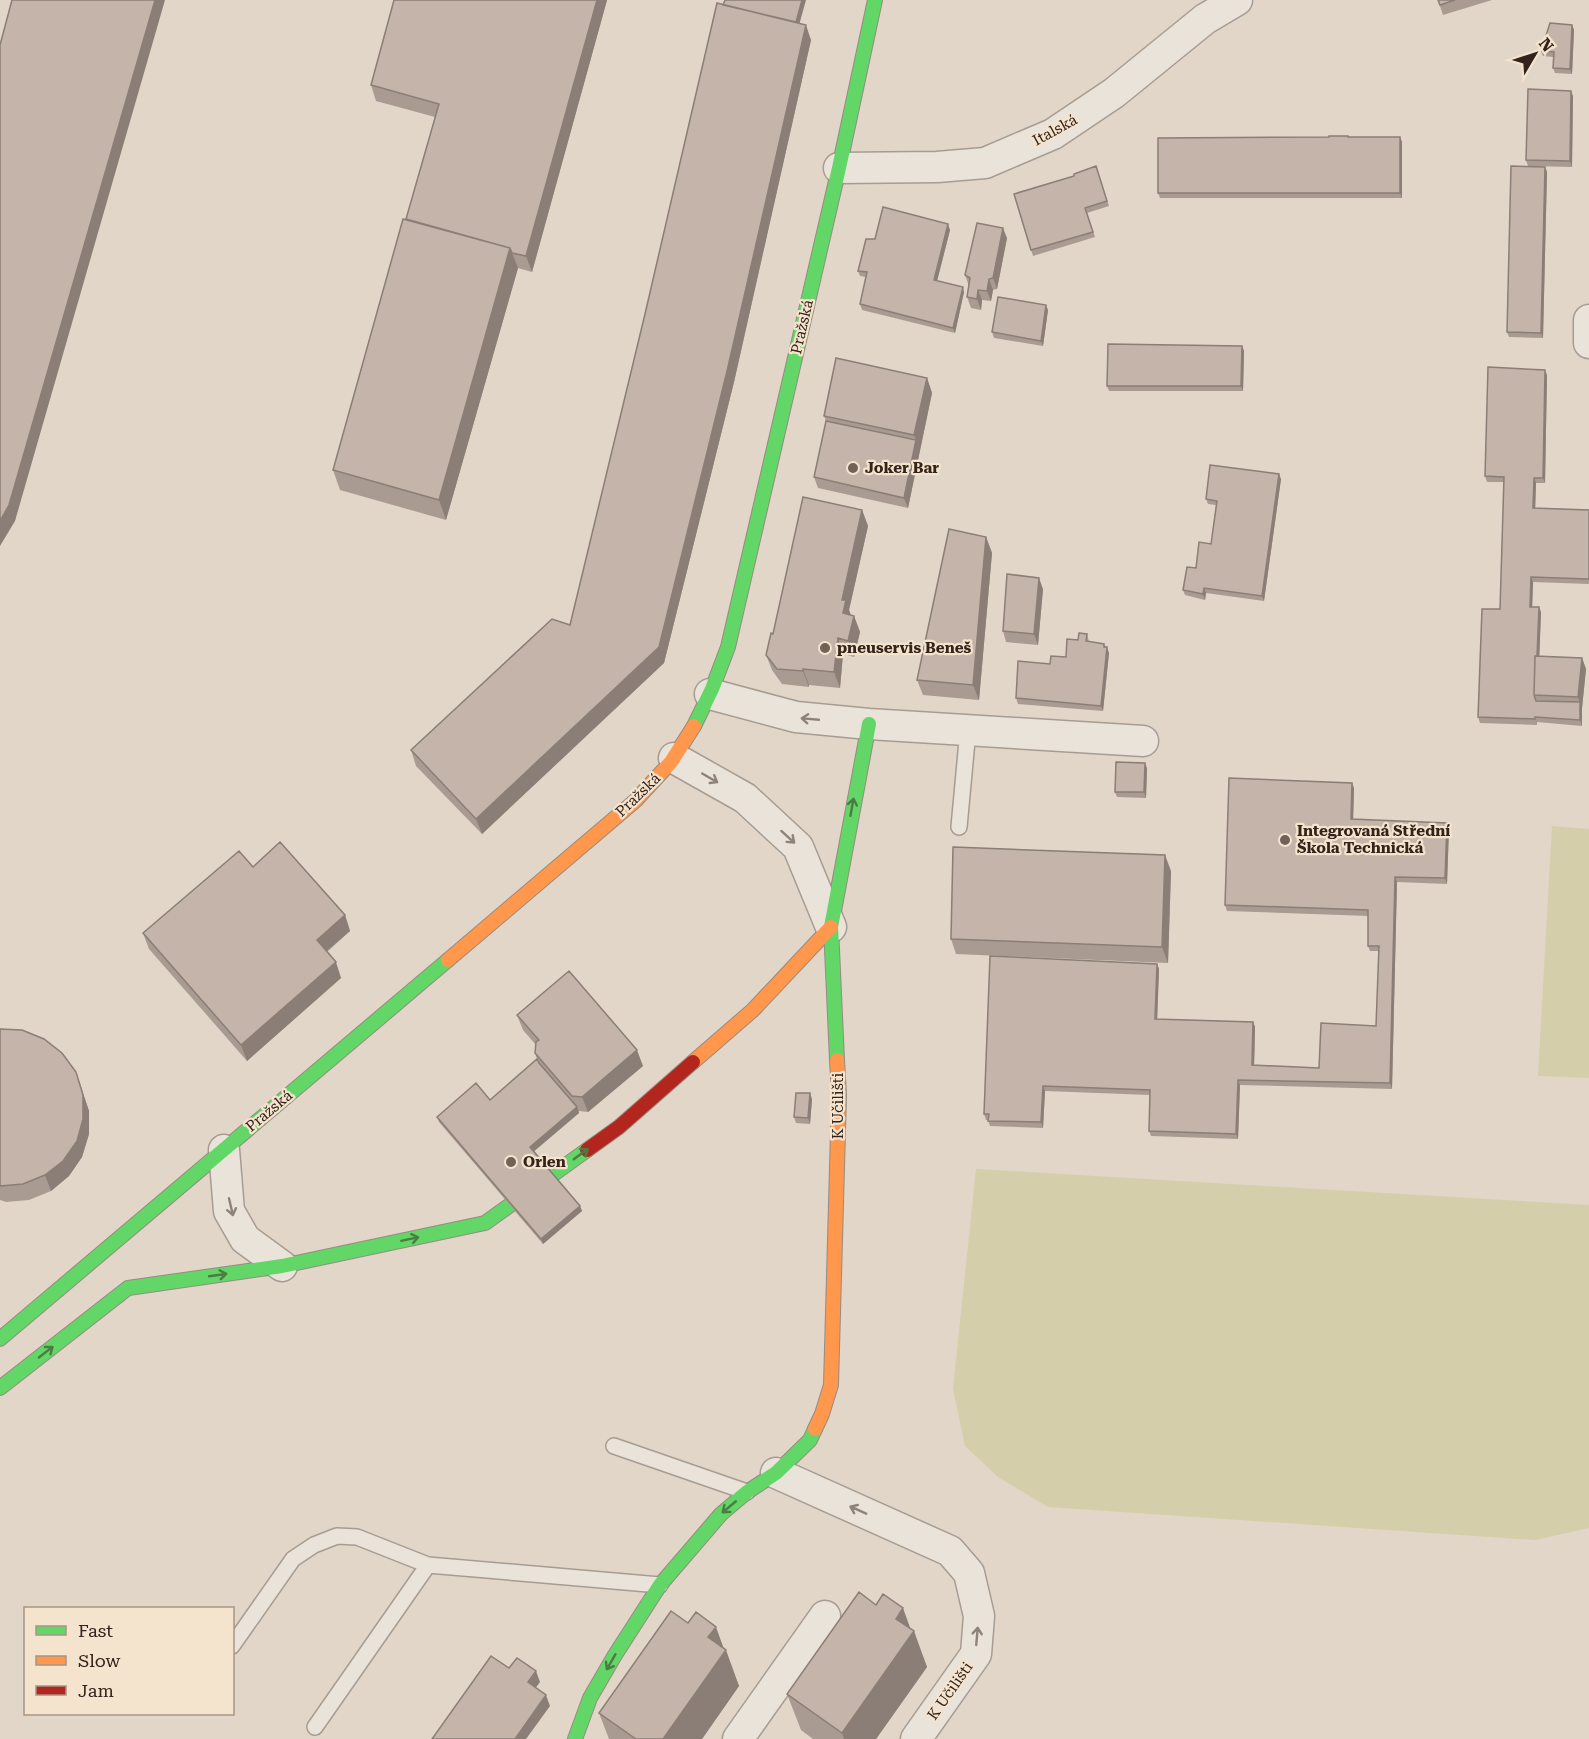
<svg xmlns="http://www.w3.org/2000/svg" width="1589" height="1739" font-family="'Roboto Serif',serif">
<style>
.green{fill:#d5ceaa}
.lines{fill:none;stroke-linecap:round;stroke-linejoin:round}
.lane-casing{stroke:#a69c92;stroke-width:18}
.street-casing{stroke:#a69c92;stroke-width:33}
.fast-casing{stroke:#968b82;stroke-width:16}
.slow-casing{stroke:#968b82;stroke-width:16}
.jam-casing{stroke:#968b82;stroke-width:16}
.lane{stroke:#eae3da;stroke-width:15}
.street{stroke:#eae3da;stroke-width:30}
.fast{stroke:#63d668;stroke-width:14}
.slow{stroke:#ff974d;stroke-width:14}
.jam{stroke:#b3261e;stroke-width:14}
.wall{fill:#a99b91}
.shaded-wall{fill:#8a7e76}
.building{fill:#c5b4a9;stroke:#8a7e76;stroke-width:1.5}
.oneway{stroke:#8e837a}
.oneway2{stroke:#4b7c42}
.poi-dot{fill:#706258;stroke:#f4e3cd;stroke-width:2}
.labels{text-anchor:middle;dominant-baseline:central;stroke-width:4.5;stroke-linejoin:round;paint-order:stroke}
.street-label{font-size:15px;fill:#33231b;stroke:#f4e3cd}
.poi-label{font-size:15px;font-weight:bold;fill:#33231b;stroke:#f4e3cd;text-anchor:start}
</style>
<rect width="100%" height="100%" fill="#e2d6c8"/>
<!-- green -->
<path class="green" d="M1552 826 1589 829V1078L1538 1076Z
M976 1169 1589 1205V1528L1535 1540 1048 1507 998 1477 965 1446 953 1389Z"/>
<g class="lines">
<defs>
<path id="lane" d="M959 827 968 730
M614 1446 747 1492
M232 1646 293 1559 314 1545 337 1536 357 1537 428 1565 660 1585
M315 1727 428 1565"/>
<path id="street" d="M839 168 937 167 985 163 1053 134 1114 93 1205 19 1237 0
M1589 343V320
M710 694 796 717 869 724 1143 741
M674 758 745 798 798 847 831 927
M224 1150 229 1211 245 1239 282 1266
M776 1473 950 1551 969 1573 979 1616 976 1654 916 1739
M738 1739 825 1616"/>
<path id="fast" d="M694 726 712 689 728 647 839 168 875 0
M837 1060 831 927 869 724
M0 1339 448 960
M0 1388 128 1288 282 1266 485 1223 587 1150
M575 1739 590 1698 615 1655 660 1585 721 1514 747 1492 776 1473 810 1440 815 1429"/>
<path id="slow" d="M448 960 635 801 671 762 694 726
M693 1062 753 1010 831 927
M815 1429 822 1414 831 1385 839 1095 837 1060"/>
<path id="jam" d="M587 1150 619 1127 693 1062"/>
</defs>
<!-- lane casing -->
<use href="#lane" class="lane-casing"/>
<!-- street casing -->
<use href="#street" class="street-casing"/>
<!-- fast casing -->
<use href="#fast" class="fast-casing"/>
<!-- slow casing -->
<use href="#slow" class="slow-casing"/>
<!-- jam casing -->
<use href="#jam" class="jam-casing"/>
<!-- lane -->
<use href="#lane" class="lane"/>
<!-- street -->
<use href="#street" class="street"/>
<!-- fast -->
<use href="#fast" class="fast"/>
<!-- slow -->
<use href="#slow" class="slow"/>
<!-- jam -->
<use href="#jam" class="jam"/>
</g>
<!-- wall -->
<path class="wall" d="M607 0 532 272 518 268 446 520 340 490 333 470 406 219 435 117 376 101 371 85Z
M1438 0H1492L1443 15Z
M723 5 800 23 811 40 734 382 664 663 482 834 416 766 411 750 570 625Z
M1572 25 1574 30 1572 74 1555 73 1553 68V57L1543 56 1541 51Z
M1573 96 1572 167 1528 166 1526 160Z
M1348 137H1400L1402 142V198H1160L1158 193Z
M1096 166 1109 206 1087 213 1095 237 1033 256 1014 194 1074 176Z
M1545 167 1547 172 1543 338 1509 337 1507 332Z
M950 230 937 281 964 292 955 333 862 310 860 304 866 277 860 276 858 271 875 239Z
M1007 238 997 289 993 290 991 301 982 300 981 310 971 308 967 297 969 286 965 275Z
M1048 310 1043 346 994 338 992 332Z
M1242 346 1244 351 1243 391H1109L1107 386Z
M1547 375 1545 483H1536L1535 508 1589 510V584L1533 582 1532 607 1541 612 1539 656 1582 658 1586 669 1582 708V726L1537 722V725L1480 723 1478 717 1500 609 1504 482H1487L1485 476Z
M927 378 932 393 908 508 818 488 814 477 826 421 824 416Z
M1281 479 1264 601 1206 593 1205 600 1185 595 1183 590 1211 544 1216 505 1208 504 1206 499Z
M862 510 868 526 849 610 851 615 854 616 860 632 854 657 843 654 840 688 809 685V687L782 684 772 670 766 655 773 634Z
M986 537 992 553 979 700 923 695 917 680Z
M1043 589 1038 645 1006 642 1003 631Z
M1087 634 1089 642 1104 644 1109 653 1103 711 1018 704 1016 698 1050 664 1066 657 1078 640Z
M1147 768 1146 798 1117 797 1115 792Z
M1354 788 1353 819 1449 828 1447 884 1397 882 1392 1089 1240 1085 1238 1139 1151 1136 1149 1131 1150 1095 1045 1091 1043 1128 990 1126 988 1120H986L984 1114 1157 964 1159 969 1157 1019 1253 1022 1255 1027 1254 1065 1319 1068 1376 1026 1379 951H1370L1368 946V916L1227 911 1225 905Z
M253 867 345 915 350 931 327 952 341 978 247 1061 149 949 143 933Z
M1171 871 1168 963 956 954 951 939Z
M517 1015 643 1066 588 1112 579 1111V1113L534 1151 580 1206 582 1211 543 1244 439 1122 437 1117 490 1100 537 1059 535 1053 536 1045 523 1030Z
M0 1029 76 1072 89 1111V1134L82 1157 69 1176 51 1191 29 1200 6 1202 0 1200Z
M812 1099 810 1124 796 1123 794 1117Z
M688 1623 723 1648 739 1686 702 1739H609L599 1713Z
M911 1629 927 1667 876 1739H813L801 1730 787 1694Z"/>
<!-- shaded-wall -->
<path class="shaded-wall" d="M155 0H165L15 521 0 546V521Z
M597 0H607L532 272 526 256Z
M802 0H806L796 36 794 31Z
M806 25 811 40 734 382 664 663 482 834 476 819 659 647Z
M1572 25 1574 30 1572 74 1570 69Z
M1571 91 1573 96 1572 167 1570 161Z
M1400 137 1402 142V198L1400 193Z
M1545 167 1547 172 1543 338 1541 333Z
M948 224 950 230 936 285 934 280Z
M1003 228 1007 238 997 289 993 278Z
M510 248 518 268 446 520 439 500Z
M989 279 993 290 991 301 987 291Z
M963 287 964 292 955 333 953 328Z
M978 290 982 300 981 310 977 299Z
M1046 305 1048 310 1043 346 1041 341Z
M1242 346 1244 351 1243 391 1241 386Z
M1545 370 1547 375 1545 483 1543 478Z
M927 378 932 393 908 508 904 498 916 440 914 435Z
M1279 474 1281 479 1264 601 1262 596Z
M1534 478 1536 483 1535 514 1533 508Z
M862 510 868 526 849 610 851 616 843 613 842 600Z
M986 537 992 553 979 700 973 685Z
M1531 577 1533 582 1532 612 1530 607Z
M1039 578 1043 589 1038 645 1034 634Z
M1204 588 1206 593 1205 600 1203 594Z
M1539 607 1541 612 1538 695H1536Z
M854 616 860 632 854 657 848 641Z
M838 638 843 654 840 688 834 672Z
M1107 647 1109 653 1103 711 1101 706Z
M1582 658 1586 669 1582 708 1578 697Z
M803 669 809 685V687L803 671Z
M1580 702 1582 708V726L1580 720Z
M1145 763 1147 768 1146 798 1144 792Z
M1352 783 1354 788 1353 824 1351 819Z
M1447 823 1449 828 1447 884 1445 878Z
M1165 855 1171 871 1168 963 1162 947Z
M1395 877 1397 882 1392 1089 1390 1083Z
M345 915 350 931 322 955 317 940Z
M336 962 341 978 247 1061 241 1045Z
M1157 964 1159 969 1157 1024 1155 1019Z
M1253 1022 1255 1027 1254 1070 1252 1065Z
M637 1050 643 1066 588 1112 582 1097Z
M76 1072 89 1111V1134L82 1157 69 1176 51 1191 45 1175Z
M1238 1080 1240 1085 1238 1139 1236 1134Z
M1043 1086 1045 1091 1043 1128 1041 1122Z
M810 1093 812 1099 810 1124 808 1118Z
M577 1107 579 1113 532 1153 530 1147Z
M580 1206 582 1211 543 1244 541 1239Z
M903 1608 912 1633 914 1631 927 1667 876 1739H844L842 1733 896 1619Z
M716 1627 725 1652 726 1650 739 1686 702 1739H663L708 1637Z
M536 1671 540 1682 532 1693 528 1682Z
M546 1695 550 1706 526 1739H515Z"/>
<!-- building -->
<path class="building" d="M12 0H155L9 505 0 521V45Z
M394 0H597L526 256 512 253 510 248 406 219 439 104 371 85Z
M725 0H802L796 22 723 5Z
M1438 0H1455L1440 5Z
M717 3 806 25 728 367 659 647 476 819 411 750 552 619 570 625 645 314Z
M1550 23 1572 25 1570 69 1553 68 1554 52 1541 51Z
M1528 89 1571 91 1570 161 1526 160Z
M1329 136H1348V137H1400V193H1158V138L1329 137Z
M1096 166 1107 201 1085 208 1093 232 1031 250 1014 194 1074 176V174Z
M1511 166 1545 167 1541 333 1507 332Z
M883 207 948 224 934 280 963 287 953 328 860 304 867 272 858 271 866 239H875Z
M403 219 510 248 439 500 333 470Z
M977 223 1003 228 993 278 989 279 987 291 978 290 977 299 967 297 970 278 965 275Z
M998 297 1046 305 1041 341 992 332Z
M1108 344 1242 346 1241 386H1107Z
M836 358 927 378 914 435 824 416Z
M1488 367 1545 370 1543 478H1534L1533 508 1589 510V579L1531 577 1530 607H1539L1537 656H1535L1534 695 1536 701 1580 702V720L1535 717V719L1478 717 1482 609H1500L1504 477 1485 476Z
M826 421 916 440 904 498 814 477Z
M1210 465 1279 474 1262 596 1204 588 1203 594 1183 590 1187 567 1196 568 1199 542 1211 544 1217 501 1206 499Z
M803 497 862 510 842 600H846L843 613 854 616 848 641 838 638 834 672 803 669V671L777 669 766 655 771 633 773 634Z
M949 529 986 537 973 685 917 680Z
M1007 574 1039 578 1034 634 1003 631Z
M1079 633 1087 634 1086 641 1104 644V647H1107L1101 706 1016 698 1018 661 1050 664 1051 656 1066 657 1067 639 1078 640Z
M1535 656 1582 658 1578 697 1534 695Z
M1116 762 1145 763 1144 792H1115Z
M1229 778 1352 783 1351 819 1447 823 1445 878 1395 877 1390 1083 1238 1080 1236 1134 1149 1131 1150 1090 1043 1086 1041 1122 988 1121 989 1114H984L990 956 1157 964 1155 1019 1253 1022 1252 1065 1319 1068 1321 1023 1376 1026 1379 946H1368V910L1225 905Z
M280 842 345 915 317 940 336 962 241 1045 143 933 239 851 253 867Z
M953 847 1165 855 1162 947 951 939Z
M569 971 637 1050 582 1097 572 1096 535 1053 536 1042 539 1040 517 1015Z
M0 1029 22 1030 44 1039 62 1053 76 1072 83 1095V1119L77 1141 63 1161 45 1175 23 1184 0 1186Z
M537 1059 539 1063 577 1107 530 1147 580 1206 541 1239 437 1117 476 1083 490 1100Z
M796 1093H810L808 1118 794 1117Z
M859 1592 876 1605 883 1594 903 1608 896 1619 914 1631 842 1733 787 1694Z
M671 1611 688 1623 696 1612 716 1627 708 1637 726 1650 663 1739H636L599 1713Z
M491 1656 509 1668 517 1658 536 1671 528 1682 546 1695 515 1739H432Z"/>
<!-- one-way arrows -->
<defs><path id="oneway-shaft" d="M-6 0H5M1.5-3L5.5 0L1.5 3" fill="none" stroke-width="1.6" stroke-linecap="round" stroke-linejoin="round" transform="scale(1.5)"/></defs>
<g class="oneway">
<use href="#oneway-shaft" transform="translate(810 719) rotate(-175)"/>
<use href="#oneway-shaft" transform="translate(710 778) rotate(30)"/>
<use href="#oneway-shaft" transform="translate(788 837) rotate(42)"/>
<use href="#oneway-shaft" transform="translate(231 1207) rotate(77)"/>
<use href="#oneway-shaft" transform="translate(858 1510) rotate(-156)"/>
<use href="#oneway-shaft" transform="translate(977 1636) rotate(-85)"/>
</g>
<g class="oneway2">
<use href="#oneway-shaft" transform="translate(852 807) rotate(-80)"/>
<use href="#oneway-shaft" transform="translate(581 1154) rotate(-36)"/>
<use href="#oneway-shaft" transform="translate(410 1239) rotate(-12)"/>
<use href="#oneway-shaft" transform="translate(218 1275) rotate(-8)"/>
<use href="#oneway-shaft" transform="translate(46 1352) rotate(-38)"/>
<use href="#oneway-shaft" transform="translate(729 1507) rotate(140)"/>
<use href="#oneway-shaft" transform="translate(611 1662) rotate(120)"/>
</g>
<!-- markers -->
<g class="poi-dot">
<circle cx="853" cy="468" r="6"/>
<circle cx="825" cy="648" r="6"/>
<circle cx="1285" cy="840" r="6"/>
<circle cx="511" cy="1162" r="6"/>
</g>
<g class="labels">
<!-- street labels -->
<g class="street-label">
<text transform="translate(1055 130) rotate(-29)">Italská</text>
<text transform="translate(802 327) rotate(-77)">Pražská</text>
<text transform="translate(638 795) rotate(-44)">Pražská</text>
<text transform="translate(838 1106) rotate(-90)">K Učilišti</text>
<text transform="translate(269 1111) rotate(-40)">Pražská</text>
<text transform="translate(950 1691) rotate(-55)">K Učilišti</text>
</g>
<!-- poi labels -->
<g class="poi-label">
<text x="865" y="468">Joker Bar</text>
<text x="837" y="648">pneuservis Beneš</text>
<text x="1297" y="831">Integrovaná Střední<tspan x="1297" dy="17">Škola Technická</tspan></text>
<text x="523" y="1162">Orlen</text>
</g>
</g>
<!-- legend -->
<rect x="24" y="1607" width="210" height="108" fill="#f4e3cd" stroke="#a79686" stroke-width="1.5"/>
<rect x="36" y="1626" width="30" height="9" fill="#63d668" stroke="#a79686" stroke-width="1.5"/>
<text x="78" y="1637" font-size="18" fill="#33231b">Fast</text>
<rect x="36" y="1656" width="30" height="9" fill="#ff974d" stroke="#a79686" stroke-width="1.5"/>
<text x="78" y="1667" font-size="18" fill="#33231b">Slow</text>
<rect x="36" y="1686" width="30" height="9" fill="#b3261e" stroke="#a79686" stroke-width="1.5"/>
<text x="78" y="1697" font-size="18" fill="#33231b">Jam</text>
<!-- north arrow -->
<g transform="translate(1535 54) rotate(51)" stroke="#f4e3cd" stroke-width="4.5" paint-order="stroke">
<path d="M0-4.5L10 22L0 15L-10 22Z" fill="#33231b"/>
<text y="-9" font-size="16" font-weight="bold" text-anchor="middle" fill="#33231b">N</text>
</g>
</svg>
